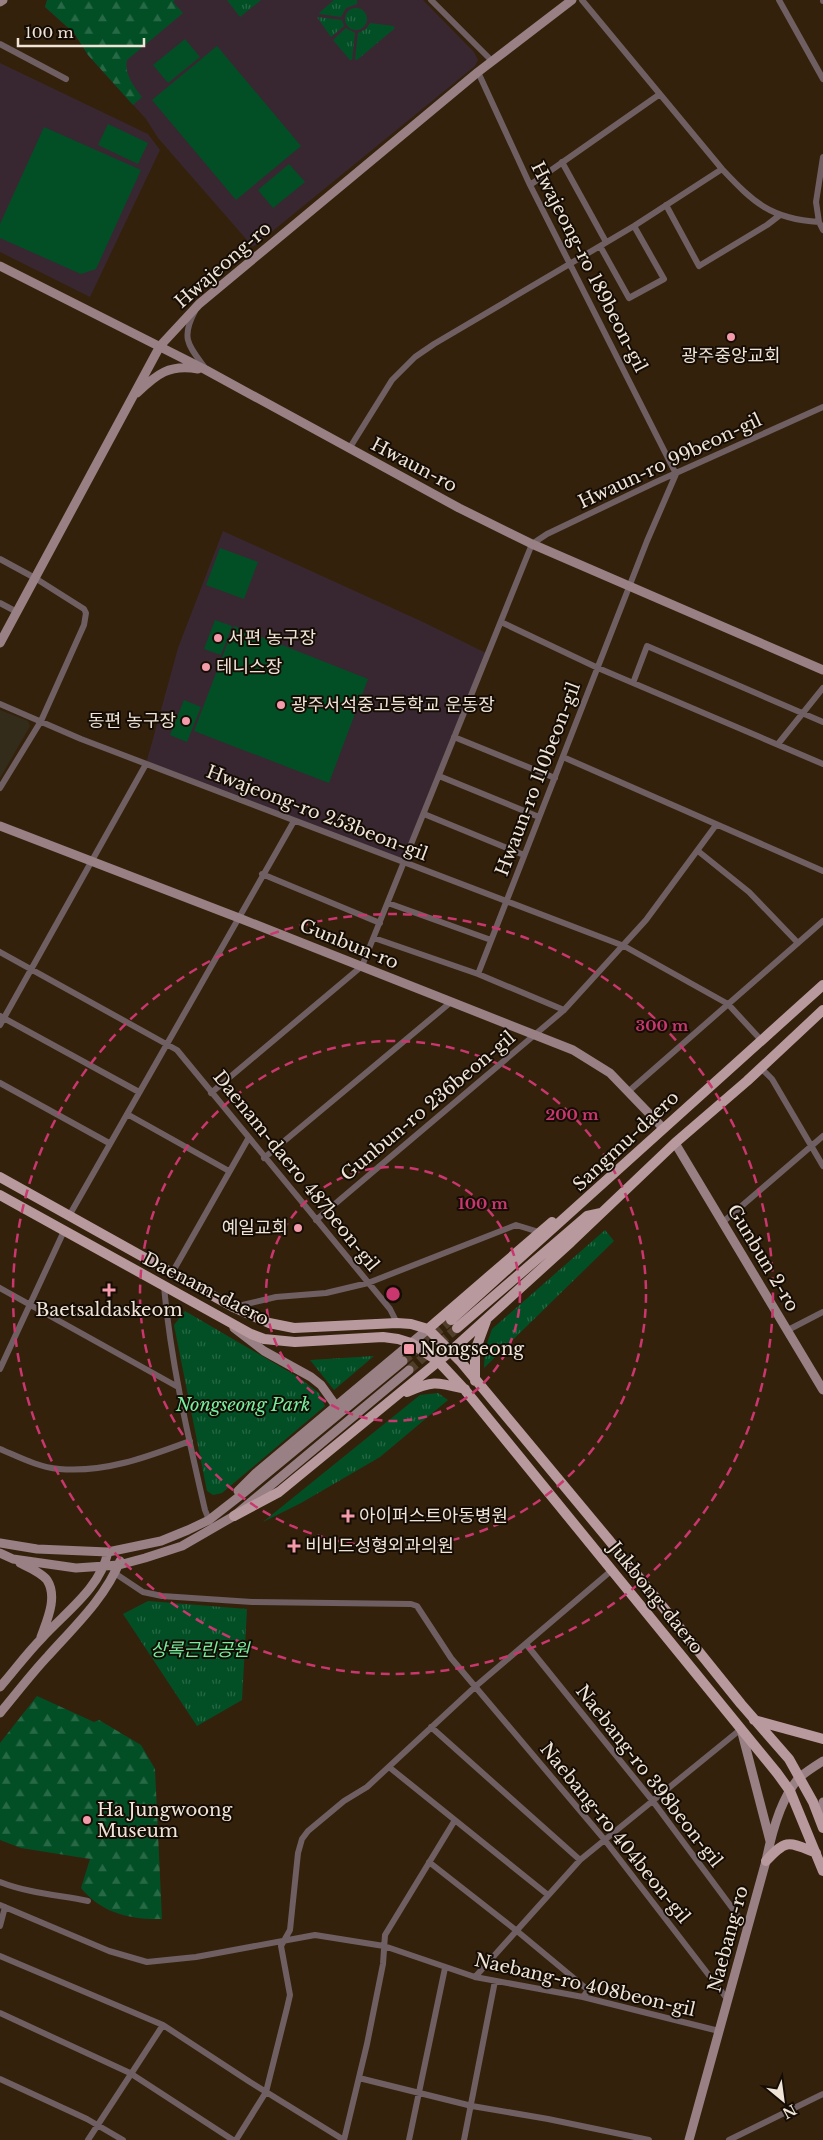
<svg xmlns="http://www.w3.org/2000/svg" width="823" height="2140" font-family="'Libre Baskerville','Noto Sans KR',serif">
<style>
.commercial{fill:#342c1b}
.education{fill:#382730}
.grass{fill:url(#grass-tufts)}
.forest{fill:url(#forest-firs)}
.pitch{fill:#024f26}
.lines{fill:none;stroke-linecap:round;stroke-linejoin:round}
.secondary-tunnel{stroke:#503e2a;stroke-width:9;stroke-dasharray:9 4.5;stroke-linecap:butt}
.street{stroke:#6f5f62;stroke-width:6}
.secondary{stroke:#988084;stroke-width:9}
.primary{stroke:#b8999e;stroke-width:10}
.ring{fill:none;stroke:#c9376e;stroke-width:2.5;stroke-dasharray:9 6}
.poi-dot{fill:#f39aab;stroke:#150d05;stroke-width:2}
.labels{text-anchor:middle;dominant-baseline:central;stroke-width:4;stroke-linejoin:round;paint-order:stroke}
.street-label{font-size:18px;fill:#f0e4d7;stroke:#150d05}
.poi-label{font-size:18px;fill:#f0e4d7;stroke:#150d05;text-anchor:start}
.park-label{font-size:18px;font-style:italic;fill:#75ef9d;stroke:#150d05}
.centre{fill:#c9376e;stroke:#150d05;stroke-width:2.5}
.ring-label{font-size:15px;text-anchor:middle;font-weight:bold;fill:#c9376e;stroke:#150d05;stroke-width:4;stroke-linejoin:round;paint-order:stroke}
</style>
<defs>
<pattern id="grass-tufts" width="24" height="20" patternUnits="userSpaceOnUse" patternTransform="scale(1.25)"><rect width="24" height="20" fill="#024f26"/><path d="M3 7l-1-3M5 7V3M7 7l1-3M15 17l-1-3M17 17v-4M19 17l1-3" fill="none" stroke="#276845"/></pattern>
<pattern id="forest-firs" width="22" height="20" patternUnits="userSpaceOnUse" patternTransform="scale(1.25)"><rect width="22" height="20" fill="#024f26"/><path d="M5 1l3.5 6h-7zM16 11l3.5 6h-7z" fill="#276845"/></pattern>
</defs>
<rect width="100%" height="100%" fill="#34210b"/>
<!-- commercial -->
<path class="commercial" d="M0 710 28 721 30 726 0 778Z"/>
<!-- education -->
<path class="education" d="M47 0H423L474 52 478 60 475 66 253 247 158 138 146 119 88 55 74 33 45 7Z
M0 63 148 134 160 150 90 297 0 252Z
M223 531 423 622 488 654 404 863 146 764 178 648Z"/>
<!-- grass -->
<path class="grass" d="M227 0H261L240 17Z
M334 0H357V4L346 8 341 17 320 14 319 13Z
M345 19a11 11 0 1 1 22 0a11 11 0 1 1-22 0Z
M317 17 342 20 344 26 331 37Z
M370 23 393 26 395 28 357 60 355 59 358 33 366 29Z
M346 28 355 33 352 60H350L333 40Z
M605 1230 614 1241 484 1368 485 1349 492 1329Z
M185 1311 298 1377 319 1393 325 1406 222 1493 213 1495 207 1491 174 1325Z
M374 1356 334 1390 310 1360Z
M438 1393 448 1400 380 1457 301 1503 263 1522 420 1395Z
M148 1601 247 1609 242 1700 197 1726 123 1614Z"/>
<!-- forest -->
<path class="forest" d="M47 0H175L173 2 183 13 127 60C124 74 134 87 142 97L133 105 88 55 74 33 45 7Z
M37 1696 94 1722 99 1720 141 1745 155 1769 162 1919C131 1920 101 1913 81 1888L90 1859 21 1848 0 1840V1743Z"/>
<!-- pitch -->
<path class="pitch" d="M185 39 200 57 168 83 153 65Z
M217 46 301 146 236 200 152 100Z
M108 124 148 143 138 164 98 145Z
M44 127 141 170 96 269 81 274 0 238V224Z
M289 164 305 182 273 208 258 190Z
M220 548 258 562 244 599 206 585Z
M215 620 232 626 221 655 204 649Z
M234 626 368 679 329 783 194 731Z
M184 700 201 707 187 742 170 735Z"/>
<g class="lines">
<!-- secondary-tunnel -->
<path class="secondary-tunnel" d="M403 1361 451 1320
M409 1370 457 1328"/>
<!-- street -->
<path class="street" d="M431 0 492 61
M582 0 722 169C754 203 771 219 819 222L823 230
M779 0 823 79
M823 0V1
M0 44 66 79
M562 162 606 242
M530 185 660 94
M666 205 699 266 767 225 780 215
M819 222 816 202 823 157
M600 246 629 298 664 279 634 226
M195 311C180 339 189 346 206 369
M349 449 392 380 415 357 434 344 634 226 722 169
M0 559 35 578 84 609 86 613 84 625 41 721 0 788
M0 603 17 612
M501 622 598 668 823 764
M633 683 647 646 823 722
M0 704 81 739 624 946 728 1004 761 1040
M454 737 555 778
M778 744 823 688
M563 757 823 871
M439 776 539 817
M424 814 524 855
M698 851 749 892 798 943
M262 874 380 923
M388 903 491 940
M374 938 478 974 564 1010
M0 952 177 1050 390 1309 397 1323
M478 974 647 541 676 474 530 185 478 72
M0 1016 139 1092
M0 1025 146 764
M760 1067 772 1079 823 1166
M0 1083 109 1143
M629 1091 823 921
M211 1093 362 966 532 544 547 534 656 482 823 407
M127 1114 229 1171
M264 1158 451 1002
M69 1216 294 821
M316 1220 564 1010 646 920 716 825
M723 1222 823 1136
M172 1273 248 1139
M164 1287C171 1363 188 1436 205 1510L209 1520
M0 1288 178 1387
M234 1307 276 1297 326 1293 368 1283 516 1225 539 1232
M788 1330 823 1312
M0 1369 64 1231
M0 1449C19 1457 38 1467 59 1469 105 1473 147 1457 190 1441
M113 1572 143 1592 162 1596 252 1602 411 1604 417 1606 451 1658 604 1839 728 2000
M526 1644 652 1800 747 1928
M431 1727 580 1860
M389 1767 548 1895
M429 1862 517 1931 588 1990 583 1997
M0 1882C28 1893 58 1895 88 1901
M0 1905 109 1951 147 1962 196 1957 315 1935 384 1946 475 1977 583 1997 719 2031
M0 1926 5 1907
M0 1956 163 2025 250 2082 344 2140
M475 1977 580 1860 741 1729
M0 2013 130 2073 233 2140
M359 2078 472 2106 548 2119 649 2140
M0 2079 87 2119 123 2140
M88 2140 163 2025
M236 2140 266 2092 287 2008 290 1995 281 1946 290 1930 298 1853 302 1839 308 1831 344 1801 367 1787 476 1686 612 1570
M344 2140 367 2044 383 1964 385 1935 455 1820
M409 2140 445 1968
M464 2140 495 1981
M729 2140 823 2094"/>
<!-- secondary -->
<path class="secondary" d="M0 2 3 0
M0 266 206 370 459 508 532 544 823 670
M137 393C157 374 169 364 198 369
M0 643 160 346 199 304 478 72 572 0
M0 826 239 918 573 1050 610 1073 663 1128
M675 1143 823 1390
M234 1328 264 1351 311 1377 321 1385 336 1406
M238 1491 256 1473 428 1329
M0 1543 37 1549 108 1552 161 1541 188 1530 209 1520 241 1495 403 1361
M0 1553 13 1559 76 1568 119 1565 145 1558 182 1546 234 1516 409 1370
M20 1563C28 1567 42 1573 47 1580 58 1597 47 1620 41 1637
M0 1687C14 1671 27 1653 43 1637 67 1611 100 1588 108 1552
M0 1713C16 1694 31 1674 48 1656 74 1627 105 1598 120 1561
M741 1729 770 1841
M822 1823 823 1802
M689 2140 766 1861C771 1836 781 1796 800 1777 807 1771 815 1766 823 1761"/>
<!-- primary -->
<path class="primary" d="M0 1177 233 1307 269 1323 294 1328 397 1323 411 1324 428 1329 461 1362 609 1540 741 1704 789 1759 813 1802 823 1828
M0 1195 251 1334 264 1339 295 1342 383 1337 398 1339 411 1343 438 1361 465 1390 777 1773 790 1791 823 1871
M451 1320 823 985
M457 1328 587 1216 601 1213
M428 1329 552 1222
M475 1381V1351L486 1321
M407 1392C433 1380 437 1382 465 1389
M234 1516 279 1492 451 1351 571 1242 675 1143 747 1081 823 1010
M754 1720 823 1739
M766 1861C787 1838 789 1842 816 1853"/>
</g>
<!-- distance rings -->
<g class="ring">
<circle cx="393" cy="1294" r="127"/>
<circle cx="393" cy="1294" r="253"/>
<circle cx="393" cy="1294" r="380"/>
</g>
<!-- markers -->
<g class="poi-dot">
<circle cx="731" cy="337" r="5"/>
<circle cx="218" cy="638" r="5"/>
<circle cx="206" cy="667" r="5"/>
<circle cx="281" cy="705" r="5"/>
<circle cx="186" cy="721" r="5"/>
<circle cx="298" cy="1228" r="5"/>
<path d="M106.5 1282.5h5v5h5v5h-5v5h-5v-5h-5v-5h5z"/>
<rect x="403" y="1343" width="12" height="12" rx="2.5"/>
<path d="M345.5 1508.5h5v5h5v5h-5v5h-5v-5h-5v-5h5z"/>
<path d="M291.5 1538.5h5v5h5v5h-5v5h-5v-5h-5v-5h5z"/>
<circle cx="87" cy="1820" r="5"/>
</g>
<g class="labels">
<!-- street labels -->
<g class="street-label">
<text transform="translate(223 265) rotate(-41)">Hwajeong-ro</text>
<text transform="translate(589 267) rotate(63)">Hwajeong-ro 189beon-gil</text>
<text transform="translate(670 461) rotate(-25)">Hwaun-ro 99beon-gil</text>
<text transform="translate(414 465) rotate(28)">Hwaun-ro</text>
<text transform="translate(538 779) rotate(-69)">Hwaun-ro 110beon-gil</text>
<text transform="translate(317 813) rotate(21)">Hwajeong-ro 253beon-gil</text>
<text transform="translate(349 944) rotate(22)">Gunbun-ro</text>
<text transform="translate(428 1106) rotate(-40)">Gunbun-ro 236beon-gil</text>
<text transform="translate(626 1141) rotate(-43)">Sangmu-daero</text>
<text transform="translate(296 1171) rotate(51)">Daenam-daero 487beon-gil</text>
<text transform="translate(763 1258) rotate(59)">Gunbun 2-ro</text>
<text transform="translate(206 1289) rotate(27)">Daenam-daero</text>
<text transform="translate(656 1598) rotate(51)">Jukbong-daero</text>
<text transform="translate(649 1776) rotate(52)">Naebang-ro 398beon-gil</text>
<text transform="translate(615 1833) rotate(51)">Naebang-ro 404beon-gil</text>
<text transform="translate(728 1939) rotate(-75)">Naebang-ro</text>
<text transform="translate(585 1985) rotate(13)">Naebang-ro 408beon-gil</text>
</g>
<!-- poi labels -->
<g class="poi-label">
<text x="731" y="356" text-anchor="middle">광주중앙교회</text>
<text x="228" y="638">서편 농구장</text>
<text x="216" y="667">테니스장</text>
<text x="291" y="705">광주서석중고등학교 운동장</text>
<text x="176" y="721" text-anchor="end">동편 농구장</text>
<text x="288" y="1228" text-anchor="end">예일교회</text>
<text x="109" y="1310" text-anchor="middle">Baetsaldaskeom</text>
<text x="420" y="1349">Nongseong</text>
<text x="359" y="1516">아이퍼스트아동병원</text>
<text x="305" y="1546">비비드성형외과의원</text>
<text x="97" y="1810">Ha Jungwoong<tspan x="97" dy="21">Museum</tspan></text>
</g>
<!-- park labels -->
<g class="park-label">
<text x="243" y="1405">Nongseong Park</text>
<text x="200" y="1650">상록근린공원</text>
</g>
</g>
<circle cx="393" cy="1294" r="8" class="centre"/>
<g class="ring-label">
<text x="662" y="1031">300 m</text>
<text x="572" y="1120">200 m</text>
<text x="483" y="1209">100 m</text>
</g>
<!-- north arrow -->
<g transform="translate(783 2100) rotate(151)" stroke="#150d05" stroke-width="4" paint-order="stroke">
<path d="M0-4L9 19L0 12L-9 19Z" fill="#f0e4d7"/>
<text y="-8" font-size="14" font-weight="bold" text-anchor="middle" fill="#f0e4d7">N</text>
</g>
<!-- scale -->
<path d="M18 38v8h126v-8" fill="none" stroke="#f0e4d7" stroke-width="2.5"/>
<text x="25" y="38" font-size="15" fill="#f0e4d7" stroke="#150d05" stroke-width="4" paint-order="stroke">100 m</text>
</svg>
